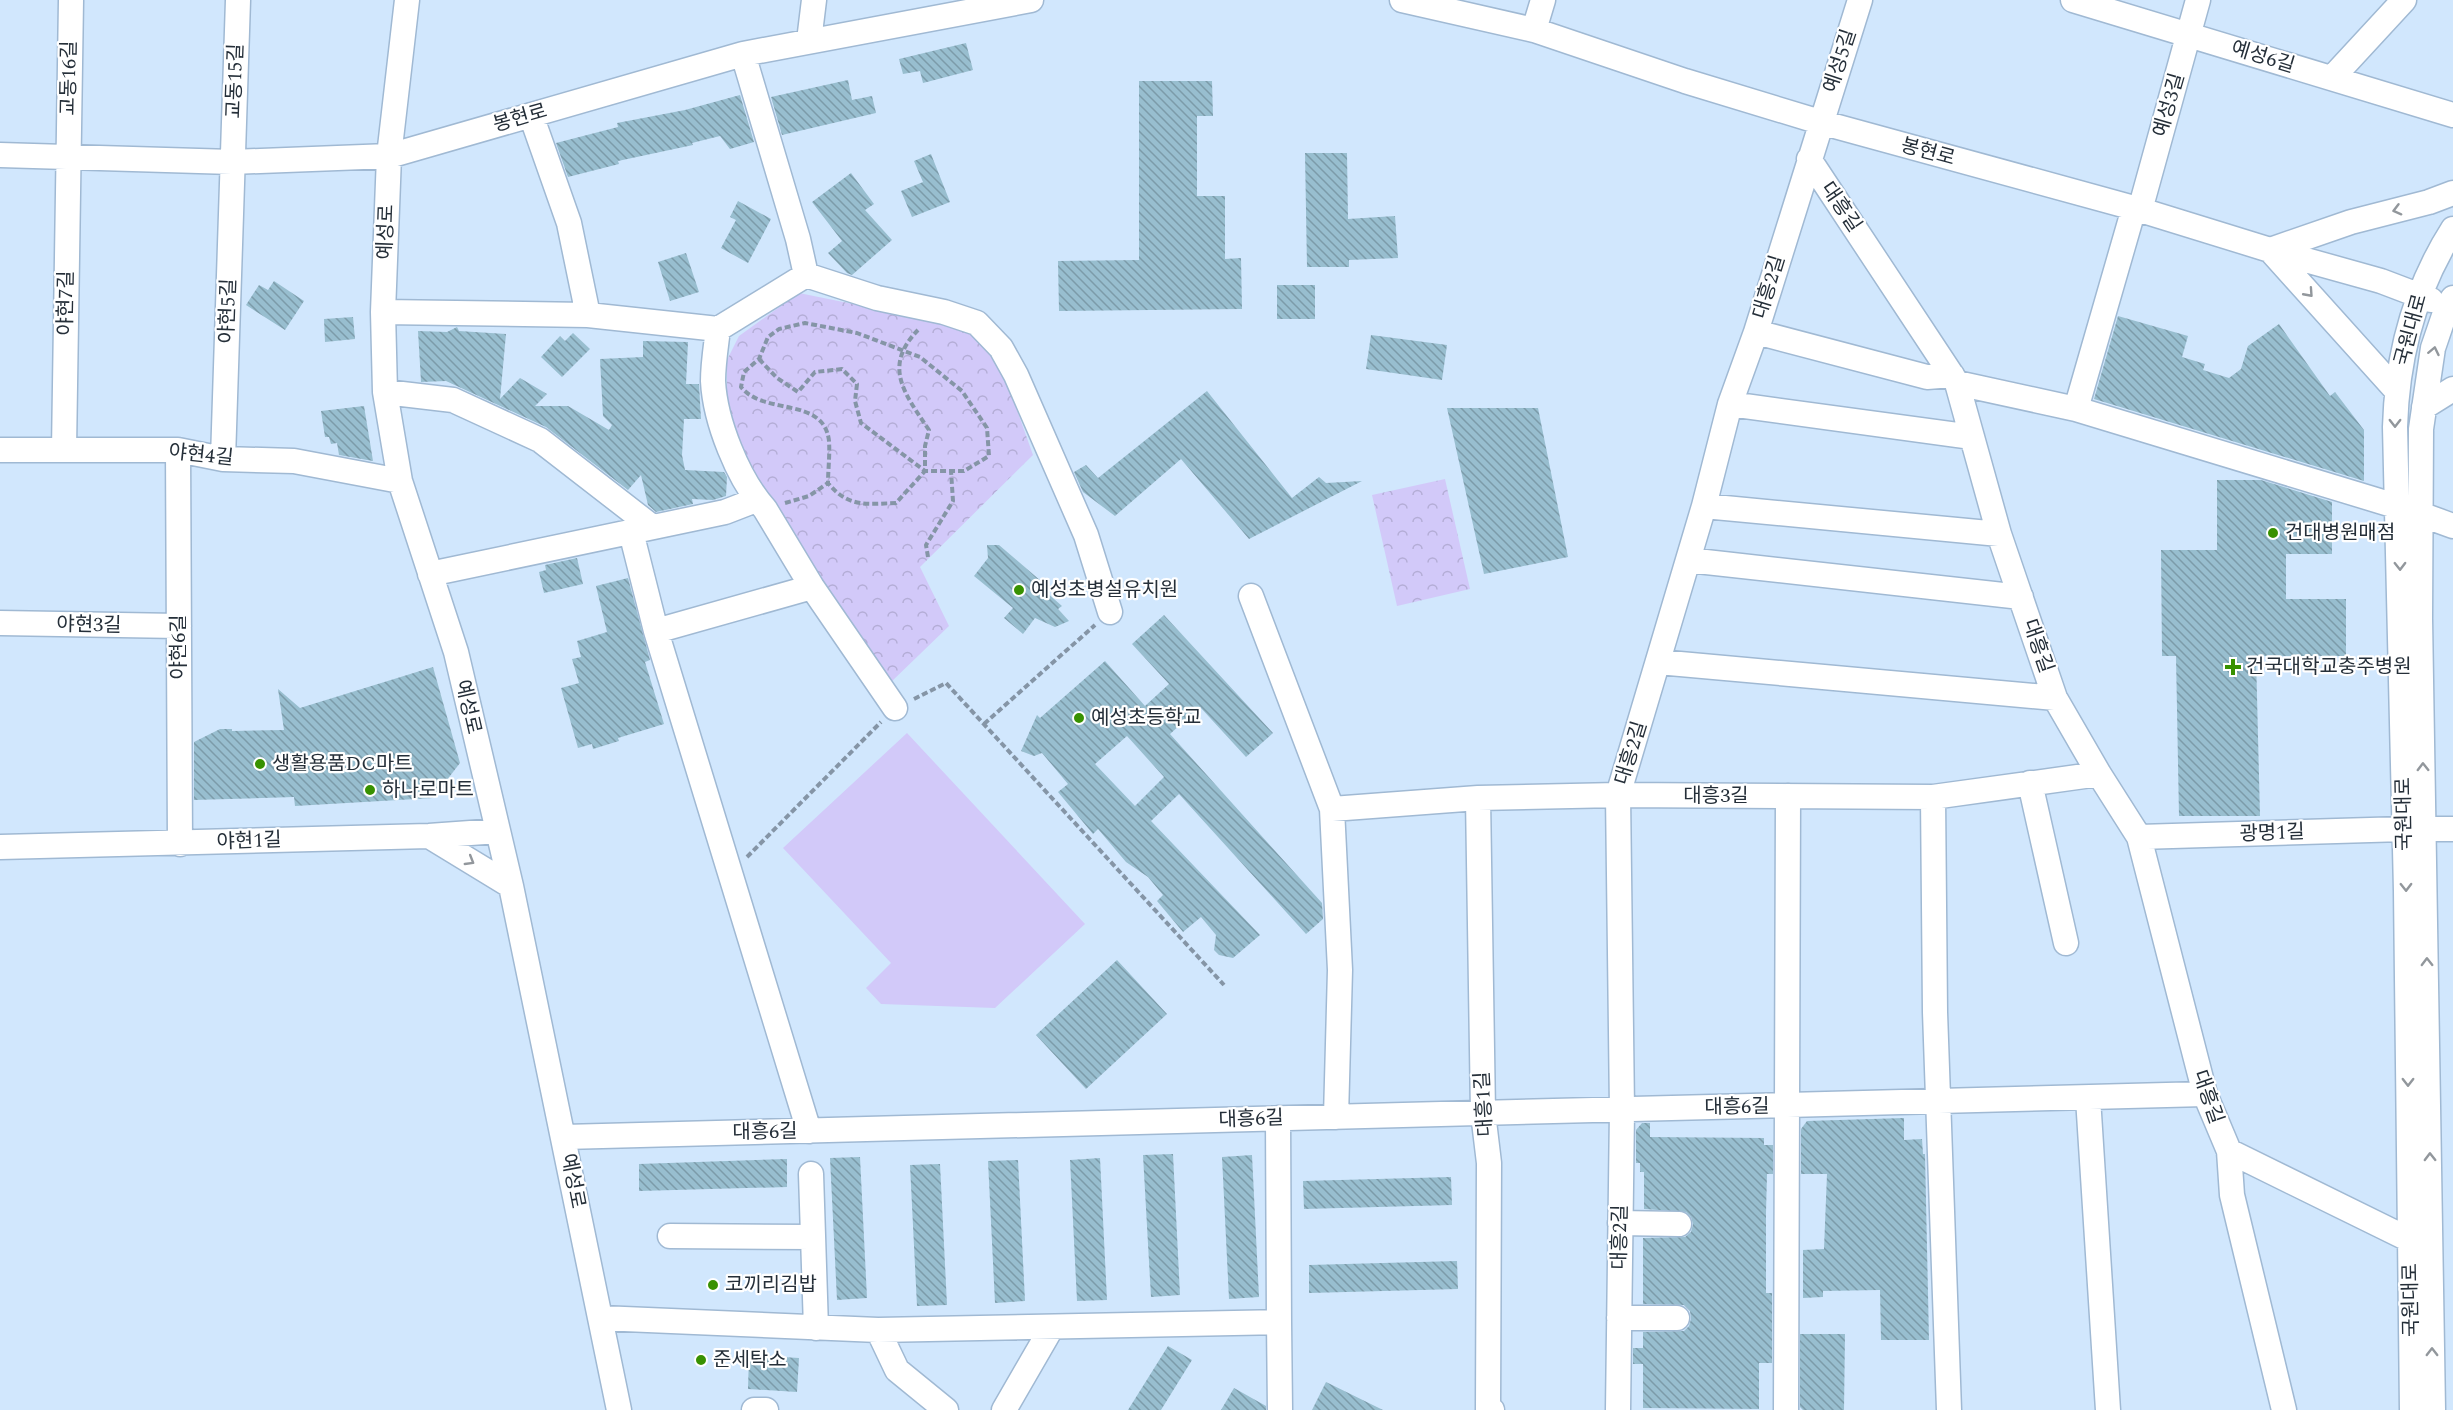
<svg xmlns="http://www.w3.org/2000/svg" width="2453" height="1410" font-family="Spectral,'Noto Sans KR',serif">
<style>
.park{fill:url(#park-crowns)}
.garden{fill:#d2c9f9}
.building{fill:url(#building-back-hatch);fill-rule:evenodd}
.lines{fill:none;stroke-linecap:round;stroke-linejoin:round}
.minor-casing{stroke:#a0b9d3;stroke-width:27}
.path{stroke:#8595a6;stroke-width:4;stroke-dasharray:6 3;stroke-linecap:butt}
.minor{stroke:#fff;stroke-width:24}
.oneway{stroke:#92979c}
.poi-dot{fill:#389101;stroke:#fff;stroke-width:2}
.labels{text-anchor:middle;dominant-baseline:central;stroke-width:4.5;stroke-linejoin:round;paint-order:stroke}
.street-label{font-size:20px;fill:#252f39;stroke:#fff}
.poi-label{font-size:20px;fill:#252f39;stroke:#fff;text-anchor:start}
</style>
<defs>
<pattern id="park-crowns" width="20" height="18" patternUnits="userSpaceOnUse" patternTransform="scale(1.5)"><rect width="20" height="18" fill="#d2c9f9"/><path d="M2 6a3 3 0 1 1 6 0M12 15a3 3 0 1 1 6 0" fill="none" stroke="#b4add6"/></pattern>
<pattern id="building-back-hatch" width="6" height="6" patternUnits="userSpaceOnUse" patternTransform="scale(1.5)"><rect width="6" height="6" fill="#98becf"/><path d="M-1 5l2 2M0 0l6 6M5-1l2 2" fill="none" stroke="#7c9ba9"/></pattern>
</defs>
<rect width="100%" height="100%" fill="#d1e7fd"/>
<!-- park -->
<path class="park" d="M799 293 922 318 969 331 1001 365 1033 455 920 567 949 626 889 684 746 461 727 405V360L739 336Z
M1445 479 1470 589 1397 606 1372 495Z"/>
<!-- garden -->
<path class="garden" d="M907 733 1085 924 995 1008 881 1004 866 988 891 963 783 848Z"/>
<!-- building -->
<path class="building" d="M966 43 973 70 923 83 920 71 903 74 899 59Z
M848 80 852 100 872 96 876 113 782 135 771 97Z
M1139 81H1212L1213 116H1197V196H1225V259L1241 258 1242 309 1059 311 1058 261 1139 260Z
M740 95 754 142 730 149 720 136 692 143 693 145 618 161 619 164 568 177 556 143 618 127 617 123 685 110Z
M1305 153H1347L1348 219 1395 216 1398 258 1349 260V267H1307Z
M931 154 950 202 912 217 901 191 923 182 914 161Z
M851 173 874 204 865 210 892 240 852 275 847 273 828 253 842 241 812 202Z
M738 201 771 219 748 263 721 248 736 220 730 217Z
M686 253 699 292 670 301 658 262Z
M274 281 304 301 285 330 246 305 259 285 268 290Z
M1277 285H1315V319H1277Z
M2118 316 2188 336 2182 357 2205 364 2203 370 2229 378 2241 369 2248 346 2279 324 2330 396 2335 392 2364 430V481L2094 399Z
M353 317 355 339 325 342 324 319Z
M457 327 459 331 506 334 500 399 520 378 547 394 535 406H568L609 430 612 425 603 416 600 359 643 357V341L688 342 686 384H699L701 419H684L682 455 685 470 724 472 727 477 726 496 713 500 692 499 693 504 656 512 648 505 641 475 628 490 546 427 446 381 421 382 418 331 447 332Z
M573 333 590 349 562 377 541 357 560 336 565 341Z
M1371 335 1447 345 1442 380 1366 369Z
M1207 391 1292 498 1319 477 1326 483 1362 481 1249 539 1181 459 1115 516 1083 492 1074 472 1086 465 1098 478Z
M364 406 373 461 339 455 337 443 331 444 329 437H325L321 411Z
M1447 408H1538L1568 557 1484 574Z
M2217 480H2261L2332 502V554H2286V599H2346V656H2256L2260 816H2179L2176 656H2162L2161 550H2217Z
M987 545H999L1049 588 1046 592 1062 606 1058 609 1069 621 1055 627 1035 618 1023 634 1004 618 1013 608 974 576 988 558Z
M577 558 583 584 544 593 539 572 546 570 545 565Z
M628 578 650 660 645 662 664 724 618 738 619 741 593 749 592 744 578 748 561 688 579 683 572 659 581 657 577 641 607 632 596 586Z
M1164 615 1273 733 1246 757 1200 707 1170 734 1322 903 1323 919 1306 934 1179 794 1151 821 1260 935 1233 958 1219 955 1214 950 1216 935 1201 917 1183 932 1157 901 1163 895 1148 877 1126 862 1098 829 1093 834 1058 792 1068 784 1042 753 1034 756 1021 751 1037 715 1040 718 1105 661 1145 706 1169 684 1132 644ZM1127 736 1164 777 1135 806 1095 764Z
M433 667 460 763 433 798 295 806 294 797 194 800V742L220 729H232V731L284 730 278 689 300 708Z
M1117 960 1167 1014 1086 1089 1036 1035Z
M1904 1118V1140L1922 1139 1923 1154H1925L1929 1340H1881L1880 1290 1823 1291V1297L1803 1298V1250L1824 1249 1827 1174H1801V1129L1807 1121Z
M1642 1123H1650V1137L1764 1138V1145H1773V1174H1767L1766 1213V1293H1772V1363H1759V1409L1643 1408V1364H1633V1348H1643V1332L1684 1331 1689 1326 1691 1319 1690 1311 1684 1305 1643 1304V1238L1685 1237 1691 1232 1693 1224 1691 1217 1686 1212 1644 1209V1172H1640V1163H1636V1130Z
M1173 1154 1180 1295 1151 1297 1143 1155Z
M1252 1155 1259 1297 1229 1299 1222 1157Z
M860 1157 867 1298 837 1300 830 1158Z
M1100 1158 1107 1300 1077 1301 1070 1160Z
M787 1159V1187L639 1191V1164Z
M1018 1160 1025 1301 995 1303 988 1161Z
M940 1164 947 1305 917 1306 910 1165Z
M1451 1177 1452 1205 1304 1209 1303 1181Z
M1457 1261 1458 1289 1309 1293V1265Z
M1800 1334H1845L1844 1410H1803L1800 1407Z
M1168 1346 1192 1360 1161 1410H1128Z
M749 1355 799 1358 797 1392 748 1389Z
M1326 1382 1383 1410H1312Z
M1234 1388 1266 1406V1410H1221Z"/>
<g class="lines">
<defs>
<path id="minor" d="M407 0 389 156 383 312 385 392 400 481 456 652 511 886 619 1410
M1402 0 1534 30 1685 81 1820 122 2134 208 2270 250 2381 281 2431 300
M2073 0 2453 115
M1534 30 1543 0
M809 41 814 0
M743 54 798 239 806 275 877 298 944 312 977 323 1001 348 1016 375 1086 535 1110 612
M2332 78 2404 0
M531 115 569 223 588 315
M0 155 232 162 389 156 743 54 1031 0
M1809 159 1957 383 1999 534 2055 698 2099 774 2139 837 2205 1094 2229 1151 2232 1195 2284 1410
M2140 210 2198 0
M383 312 588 315 718 329 806 275
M718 329C716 346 713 364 713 381 715 421 738 479 765 509L812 587 895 708
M1756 332 1927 377 1952 375
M1957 383 2076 409 2399 507
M2396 390 2270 250 2351 222 2429 202 2453 193
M385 392 453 400 540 440 651 526
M1730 404 1972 437
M2424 407 2453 389
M2076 409 2134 208
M0 450H178L223 459 294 461 400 481
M64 450 71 0
M178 450 180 844
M223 459 238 0
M1704 506 1999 534
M2420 514 2453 526
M631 532 656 631 809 1131
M1688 560 2021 597
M430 574 725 512 756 500
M1251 596 1332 809 1340 970 1336 1117
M0 623 179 626
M656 631 812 587
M1658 662 2055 698
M2030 783 2066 943
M1933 797 1935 1012 1949 1410
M1478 798 1483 1113 1489 1163 1488 1410H1492
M1332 809 1478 798 1618 795 1933 797 2099 774
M2425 829H2453
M429 836 511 886
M2139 837 2404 829
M0 847 429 836 498 831
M2088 1098 2108 1410
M564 1137 2205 1094
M2229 1151 2410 1240
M811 1174 816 1328
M1620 1223 1679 1224
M670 1236 813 1237
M601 1318 878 1330 1279 1322 1278 1118
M1619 1318H1677
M1279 1322 1280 1410
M878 1330 897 1370 946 1410
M754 1410H766
M1004 1410 1052 1327
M1618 1410 1622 1110 1618 795 1704 506 1730 404 1756 332 1860 0
M1786 1410 1788 796
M2412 1410 2406 891 2395 427C2397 356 2414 290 2453 229
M2433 1410 2420 619 2421 429 2433 348 2447 307 2453 298"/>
</defs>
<!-- minor casing -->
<use href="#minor" class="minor-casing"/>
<!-- path -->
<path class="path" d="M759 359 777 378 798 392 815 372 842 369 857 384 855 401 861 423 925 471H964L989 456 987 428 962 391 920 357 857 333 805 323 779 329 768 337 759 359 744 372 741 387C764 416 824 396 829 441 830 455 828 470 828 483
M785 503 809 496 828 483C848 508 867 504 896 503L925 471V446L929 430C905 394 882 367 918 330
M928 557 926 545 953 501 951 471
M914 699 946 683 1224 985
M984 724 1095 625
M747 857 881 722"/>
<!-- minor -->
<use href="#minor" class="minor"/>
</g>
<!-- one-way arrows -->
<defs><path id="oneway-chevron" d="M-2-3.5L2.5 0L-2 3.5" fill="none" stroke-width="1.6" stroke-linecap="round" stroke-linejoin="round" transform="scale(1.5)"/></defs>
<g class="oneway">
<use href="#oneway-chevron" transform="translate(2397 210) rotate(165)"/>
<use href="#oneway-chevron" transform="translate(2309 293) rotate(48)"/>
<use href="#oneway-chevron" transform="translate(2434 351) rotate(-78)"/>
<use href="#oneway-chevron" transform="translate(2395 423) rotate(90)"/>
<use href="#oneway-chevron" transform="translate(2400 566) rotate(89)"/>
<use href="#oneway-chevron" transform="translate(2423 767) rotate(-91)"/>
<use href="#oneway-chevron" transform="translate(470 861) rotate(31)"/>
<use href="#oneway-chevron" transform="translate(2406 887) rotate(89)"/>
<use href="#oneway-chevron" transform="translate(2427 962) rotate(-91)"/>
<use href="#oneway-chevron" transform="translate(2408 1082) rotate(90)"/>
<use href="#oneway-chevron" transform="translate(2430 1157) rotate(-91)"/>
<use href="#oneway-chevron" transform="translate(2432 1352) rotate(-90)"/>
</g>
<!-- markers -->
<g class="poi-dot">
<circle cx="2273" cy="533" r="6"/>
<circle cx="1019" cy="590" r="6"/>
<path d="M2230 658h6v6h6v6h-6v6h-6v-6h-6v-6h6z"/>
<circle cx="1079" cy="718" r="6"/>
<circle cx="260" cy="764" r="6"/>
<circle cx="370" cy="790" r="6"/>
<circle cx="713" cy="1285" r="6"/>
<circle cx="701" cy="1360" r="6"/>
</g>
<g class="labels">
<!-- street labels -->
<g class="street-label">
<text transform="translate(2263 57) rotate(17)">예성6길</text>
<text transform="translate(1840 61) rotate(-72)">예성5길</text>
<text transform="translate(69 78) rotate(-89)">교동16길</text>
<text transform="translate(235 81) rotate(-88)">교동15길</text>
<text transform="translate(2169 105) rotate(-74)">예성3길</text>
<text transform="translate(520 118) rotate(-16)">봉현로</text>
<text transform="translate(1928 152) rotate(15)">봉현로</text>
<text transform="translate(1841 207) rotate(56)">대흥길</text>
<text transform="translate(386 232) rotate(-88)">예성로</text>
<text transform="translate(1769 287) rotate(-73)">대흥2길</text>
<text transform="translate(66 303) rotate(-89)">야현7길</text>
<text transform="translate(228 311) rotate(-88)">야현5길</text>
<text transform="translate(2411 330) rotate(-75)">국원대로</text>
<text transform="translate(201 455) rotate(6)">야현4길</text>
<text transform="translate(89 625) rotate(1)">야현3길</text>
<text transform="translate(2038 646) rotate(71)">대흥길</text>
<text transform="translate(179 647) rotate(-90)">야현6길</text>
<text transform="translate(468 707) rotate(77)">예성로</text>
<text transform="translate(1631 753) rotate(-73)">대흥2길</text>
<text x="1716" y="796">대흥3길</text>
<text transform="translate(2404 814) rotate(-91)">국원대로</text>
<text transform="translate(2272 833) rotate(-2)">광명1길</text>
<text transform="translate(249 841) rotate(-2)">야현1길</text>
<text transform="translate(2208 1097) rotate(71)">대흥길</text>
<text transform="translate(1484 1104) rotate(-93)">대흥1길</text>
<text transform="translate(1737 1107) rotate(-1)">대흥6길</text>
<text transform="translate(1251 1119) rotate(-2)">대흥6길</text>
<text transform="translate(765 1132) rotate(-1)">대흥6길</text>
<text transform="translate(573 1181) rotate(79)">예성로</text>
<text transform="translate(1620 1237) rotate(-89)">대흥2길</text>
<text transform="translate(2411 1300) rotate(-91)">국원대로</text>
</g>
<!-- poi labels -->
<g class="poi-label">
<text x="2285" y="533">건대병원매점</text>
<text x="1031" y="590">예성초병설유치원</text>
<text x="2246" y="667">건국대학교충주병원</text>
<text x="1091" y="718">예성초등학교</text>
<text x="272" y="764">생활용품DC마트</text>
<text x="382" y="790">하나로마트</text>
<text x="725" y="1285">코끼리김밥</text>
<text x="713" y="1360">준세탁소</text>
</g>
</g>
</svg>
